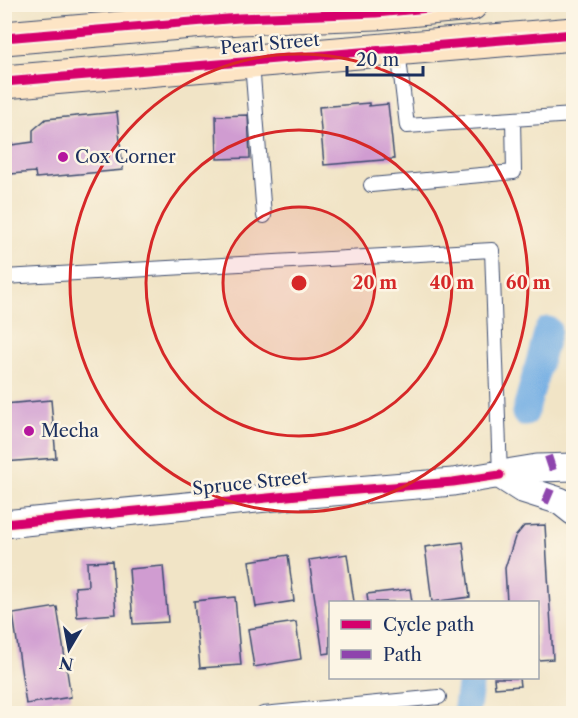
<svg xmlns="http://www.w3.org/2000/svg" width="578" height="718" font-family="'Libre Caslon Text',serif">
<style>
.lines{fill:none;stroke-linecap:round;stroke-linejoin:round}
.canal{stroke:#73aee4;stroke-width:27}
.building{fill:#d09cd1}
.lane-casing{stroke:#3b4a6e;stroke-width:16}
.street-casing{stroke:#3b4a6e;stroke-width:29}
.secondary-casing{stroke:#3b4a6e;stroke-width:35}
.lane{stroke:#fff;stroke-width:14}
.street{stroke:#fff;stroke-width:27}
.secondary{stroke:#fde5c5;stroke-width:33}
.quiet{stroke:#8e44ad;stroke-width:8;stroke-dasharray:15 8;stroke-linecap:butt}
.cycleway-casing{stroke:#fcf5e5;stroke-width:13}
.cycleway{stroke:#d6006c;stroke-width:9}
.ring{fill:none;stroke:#d62828;stroke-width:3}
.poi-dot{fill:#b5179e;stroke:#fcf5e5;stroke-width:2}
.labels{text-anchor:middle;dominant-baseline:central;stroke-width:5;stroke-linejoin:round;paint-order:stroke}
.street-label{font-size:18px;fill:#1b2f5e;stroke:#fcf5e5}
.poi-label{font-size:18px;fill:#1b2f5e;stroke:#fcf5e5;text-anchor:start}
.centre{fill:#d62828;stroke:#fcf5e5;stroke-width:3}
.ring-label{font-size:18px;text-anchor:middle;font-weight:bold;fill:#d62828;stroke:#fcf5e5;stroke-width:5;stroke-linejoin:round;paint-order:stroke}
</style>
<rect width="100%" height="100%" fill="#fcf5e5"/>
<filter id="ink" filterUnits="userSpaceOnUse"><feTurbulence type="fractalNoise" baseFrequency=".0167" numOctaves="2"/><feDisplacementMap in="SourceGraphic" scale="12" xChannelSelector="R" yChannelSelector="G"/><feConvolveMatrix kernelMatrix="1 2 1 2 8 2 1 2 1" color-interpolation-filters="sRGB"/></filter>
<filter id="wash" filterUnits="userSpaceOnUse"><feTurbulence type="fractalNoise" baseFrequency=".008" numOctaves="4" result="noise"/><feDisplacementMap in="SourceGraphic" scale="24" xChannelSelector="R" yChannelSelector="G"/><feGaussianBlur stdDeviation="1.35" result="paint"/><feColorMatrix in="noise" values="0 0 0 0 0 0 0 0 0 0 0 0 0 0 0 0 0 1.4 0 .05"/><feComposite in="paint" operator="in"/></filter>
<g filter="url(#wash)">
<rect width="100%" height="100%" fill="#f1e4c6"/>
<g class="lines">
<!-- canal -->
<path class="canal" d="M525 413 548 330
M466 714 471 678"/>
</g>
<g id="blocks">
<!-- building -->
<path class="building" d="M369 103V106L388 104 394 159 324 165 319 107Z
M117 112 123 170 36 178 35 172 10 174V180H4V128L10 131 12 145 33 142V130L46 119Z
M248 115 250 158 217 159 216 116Z
M51 400 56 458 4 462V404Z
M545 525 553 659 538 660V602H507L505 568 515 537 524 526Z
M463 542 470 597 432 602 425 547Z
M347 554 354 602H330V653L323 654 309 560Z
M288 555 294 601 256 607 249 561Z
M112 561 116 614 77 617 75 587 88 586 87 562Z
M163 566 168 622 133 624 129 569Z
M410 589 412 602H368L367 594Z
M235 597 241 665 200 668 194 601Z
M57 607 71 697 26 704 13 614Z
M296 622 301 659 254 667 248 629Z
M494 678H519L520 686 495 688Z"/>
</g>
</g>
<g filter="url(#ink)">
<use href="#blocks" fill-opacity="0" stroke="#3b4a6e" stroke-width="1.5"/>
<g class="lines">
<defs>
<path id="lane" d="M398 50 407 126 574 115
M252 63 264 216
M371 185 514 172 513 119
M4 277 492 250 500 475
M263 714 439 697"/>
<path id="street" d="M500 475 522 489 560 501 574 512
M4 524 308 494 453 482 537 468 574 467"/>
<path id="secondary" d="M4 38 239 18 376 13 471 4
M4 82 574 34"/>
</defs>
<!-- lane casing -->
<use href="#lane" class="lane-casing"/>
<!-- street casing -->
<use href="#street" class="street-casing"/>
<!-- secondary casing -->
<use href="#secondary" class="secondary-casing"/>
<!-- lane -->
<use href="#lane" class="lane"/>
<!-- street -->
<use href="#street" class="street"/>
<!-- secondary -->
<use href="#secondary" class="secondary"/>
<!-- quiet -->
<path class="quiet" d="M548 456 555 477
M545 503 551 489"/>
<defs>
<path id="cycleway" d="M4 38 239 18 376 13 471 4
M4 82 574 34
M4 524 308 494 453 482 500 475"/>
</defs>
<!-- cycleway casing -->
<use href="#cycleway" class="cycleway-casing"/>
<!-- cycleway -->
<use href="#cycleway" class="cycleway"/>
</g>
</g>
<!-- distance rings -->
<circle cx="299" cy="283" r="76" fill="#d62828" fill-opacity=".12"/>
<g class="ring">
<circle cx="299" cy="283" r="76"/>
<circle cx="299" cy="283" r="153"/>
<circle cx="299" cy="283" r="229"/>
</g>
<!-- markers -->
<g class="poi-dot">
<circle cx="63" cy="157" r="6"/>
<circle cx="29" cy="431" r="6"/>
</g>
<g class="labels">
<!-- street labels -->
<g class="street-label">
<text transform="translate(270 44) rotate(-5)">Pearl Street</text>
<text transform="translate(250 483) rotate(-6)">Spruce Street</text>
</g>
<!-- poi labels -->
<g class="poi-label">
<text x="75" y="157">Cox Corner</text>
<text x="41" y="431">Mecha</text>
</g>
</g>
<circle cx="299" cy="283" r="9" class="centre"/>
<g class="ring-label">
<text x="375" y="289">20 m</text>
<text x="452" y="289">40 m</text>
<text x="528" y="289">60 m</text>
</g>
<!-- margin -->
<rect width="578" height="718" fill="none" stroke="#fcf5e5" stroke-width="24"/>
<!-- legend -->
<rect x="329" y="601" width="210" height="78" fill="#fcf5e5" stroke="#a2a6af" stroke-width="1.5"/>
<rect x="341" y="620" width="30" height="9" fill="#d6006c" stroke="#a2a6af" stroke-width="1.5"/>
<text x="383" y="631" font-size="18" fill="#1b2f5e">Cycle path</text>
<rect x="341" y="650" width="30" height="9" fill="#8e44ad" stroke="#a2a6af" stroke-width="1.5"/>
<text x="383" y="661" font-size="18" fill="#1b2f5e">Path</text>
<!-- north arrow -->
<g transform="translate(69 649) rotate(190)" stroke="#fcf5e5" stroke-width="4.5" paint-order="stroke">
<path d="M0-4.5L10 22L0 15L-10 22Z" fill="#1b2f5e"/>
<text y="-9" font-size="16" font-weight="bold" text-anchor="middle" fill="#1b2f5e">N</text>
</g>
<!-- scale -->
<path d="M347 66v9h76v-9" fill="none" stroke="#1b2f5e" stroke-width="3"/>
<text x="356" y="66" font-size="18" fill="#1b2f5e" stroke="#fcf5e5" stroke-width="4.5" paint-order="stroke">20 m</text>
</svg>
